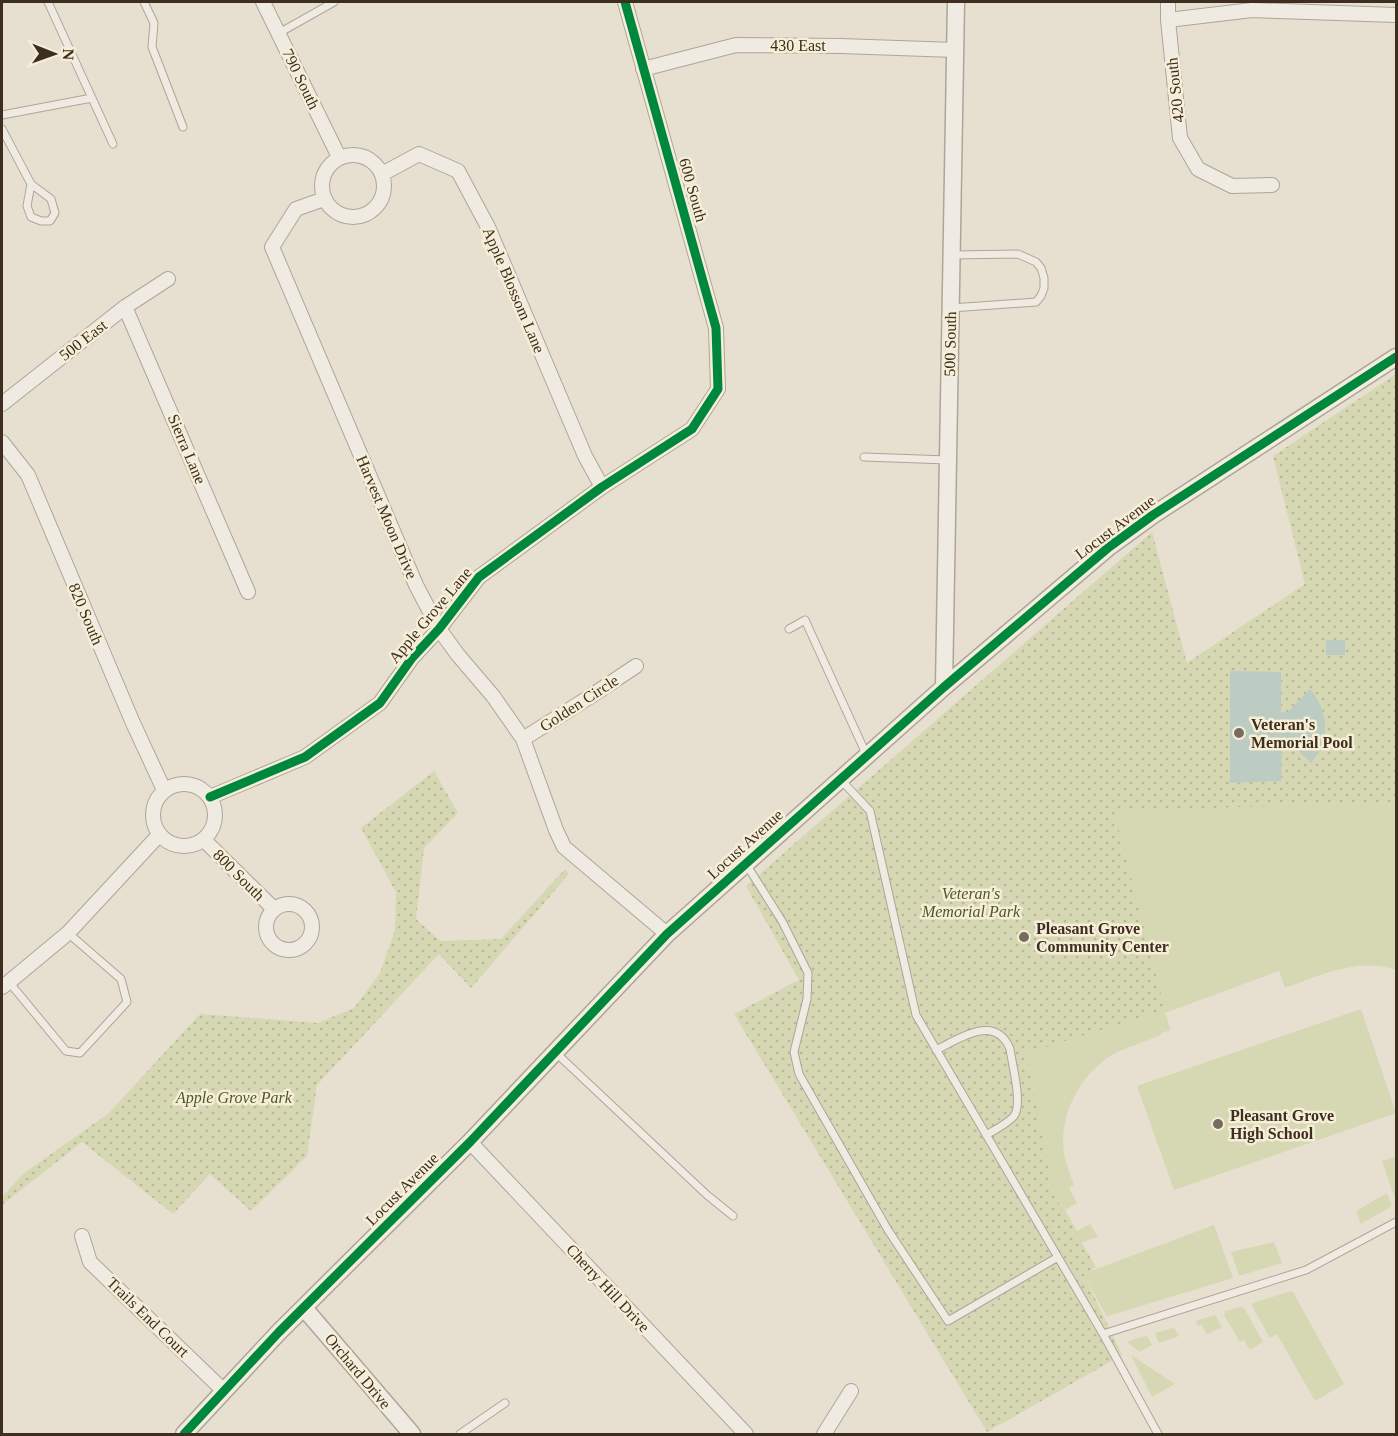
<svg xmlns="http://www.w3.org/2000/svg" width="1398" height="1436" font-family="'Times New Roman',serif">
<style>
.grass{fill:#d6d7b3}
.park{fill:url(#park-dots)}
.water{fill:#bcccc2}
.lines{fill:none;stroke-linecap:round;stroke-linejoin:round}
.service-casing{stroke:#ada599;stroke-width:9}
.minor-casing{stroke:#ada599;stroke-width:16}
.tertiary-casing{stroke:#ada599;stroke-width:19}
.service{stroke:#efebe3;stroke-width:7}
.minor{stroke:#efebe3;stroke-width:14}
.tertiary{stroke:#efebe3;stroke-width:16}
.cycleway-casing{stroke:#f7eed8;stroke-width:13}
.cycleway{stroke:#00873e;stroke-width:9}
.poi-dot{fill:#786c5e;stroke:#f7eed8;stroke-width:2}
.labels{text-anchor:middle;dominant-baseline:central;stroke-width:5;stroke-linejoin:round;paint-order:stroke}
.street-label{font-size:16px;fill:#3d2e20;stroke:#f7eed8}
.poi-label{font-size:16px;font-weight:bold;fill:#3d2e20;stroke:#f7eed8;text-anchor:start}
.park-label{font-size:16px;font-style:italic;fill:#4d5a26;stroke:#f7eed8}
</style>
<defs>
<pattern id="park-dots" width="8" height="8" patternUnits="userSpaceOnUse" patternTransform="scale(1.5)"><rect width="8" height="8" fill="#d6d7b3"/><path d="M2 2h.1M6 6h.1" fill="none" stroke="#b9b99a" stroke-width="1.8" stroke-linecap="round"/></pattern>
</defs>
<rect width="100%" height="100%" fill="#e7e0d1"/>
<!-- grass -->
<path class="grass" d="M1396 658V970C1358 957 1321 975 1285 988L1279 971 1165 1013 1171 1030 1161 1033V1035C1147 1041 1131 1046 1117 1052 1081 1071 1056 1117 1065 1158 1067 1167 1071 1176 1074 1185L1069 1188 1077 1203 1065 1210 1077 1231 1090 1224 1098 1237 1080 1243 1053 1195 870 785Z
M1361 1009 1396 1113 1174 1190 1137 1086Z
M1396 1156V1202L1382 1161Z
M1387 1193 1392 1206 1361 1224 1356 1211Z
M1214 1225 1233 1278 1108 1316 1106 1315 1083 1274Z
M1274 1242 1282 1263 1242 1275H1239L1231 1252Z
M1291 1291 1293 1292 1344 1384 1315 1401 1277 1334 1270 1338 1252 1306 1253 1303Z
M1241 1307 1244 1308 1263 1342 1250 1350 1244 1340 1240 1342 1224 1315 1225 1311Z
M1214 1315 1216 1316 1222 1327 1207 1334 1201 1324 1198 1326 1196 1321Z
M1174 1328 1179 1336 1159 1343 1155 1333Z
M1145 1336H1147L1152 1345 1140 1352 1128 1343 1129 1341Z
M1131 1355 1175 1384 1152 1397Z"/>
<!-- park -->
<path class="park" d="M1396 374V802L1114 811 1165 1010 1026 1053 1054 1195 1096 1267 1084 1275 1122 1355 987 1432 734 1014 799 980 746 886 1152 532 1187 663 1305 584 1273 456Z
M434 771 458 813 424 848 416 919 440 941 501 939 565 869 569 874 471 988 439 954 317 1085 307 1156 251 1211 210 1174 173 1214 82 1142 2 1205V1197L23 1174 109 1113 200 1014 318 1023 354 1008 380 973 395 930 396 892 361 828Z"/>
<!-- water -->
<path class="water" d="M1326 640H1345V655H1326Z
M1230 671 1281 672V712H1288L1310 689C1329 711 1331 740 1311 763L1287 740H1282L1281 781 1230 783Z"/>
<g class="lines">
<defs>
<path id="service" d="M48 2 113 144
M144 2 154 23 152 47 183 127
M279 33 334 2
M2 115 92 98
M2 129 31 184 51 199 55 213 50 221H41L31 217 27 206 31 184
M951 308 1036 302 1041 296 1044 288V278L1041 268 1036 262 1018 254 952 255
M864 457 948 460
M789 629 805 620 867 756
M841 780 870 811 916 1015 1103 1334 1158 1434
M746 864 782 921 808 973 807 999 794 1052 799 1074 888 1230 948 1321 1058 1257
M9 982 66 1051 80 1053 127 1002 121 979 68 933
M936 1050C959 1039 995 1013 1010 1049 1012 1064 1023 1104 1014 1116 1007 1124 995 1130 986 1135
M555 1052 707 1195 733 1216
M1103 1334 1306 1270 1396 1222
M460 1434 505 1403"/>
<path id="minor" d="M263 2 339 157
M1168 2V20L1180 138 1198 169 1232 186 1272 185
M1168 20 1252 10 1396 15
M643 69 736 45 841 46 955 50
M322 186a31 31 0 1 1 62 0a31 31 0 1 1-62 0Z
M382 174 419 154 458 171 488 227 585 456 602 487
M324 199 296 209 272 247 416 585 439 629 458 655 493 696 523 739 556 830 564 847 667 934
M125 307 248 592
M2 404 125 307 168 279
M2 442 28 475 133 723 164 790
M523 739 591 696 636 666
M153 815a31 31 0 1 1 62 0a31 31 0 1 1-62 0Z
M210 797 305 757 380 703 412 658 439 629 479 577 602 487 692 429 718 389 716 328 625 2
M204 840 274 909
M266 927a23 23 0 1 1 46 0a23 23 0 1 1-46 0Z
M2 987 9 982 68 933 159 835
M470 1142 746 1434
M82 1236 90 1262 224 1391
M824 1434 851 1391"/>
<path id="tertiary" d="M944 687 956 2
M304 1308 412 1434
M184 1434 279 1332 470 1142 667 934 944 687 1109 547 1153 515 1396 357"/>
</defs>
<!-- service casing -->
<use href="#service" class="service-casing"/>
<!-- minor casing -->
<use href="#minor" class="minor-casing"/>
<!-- tertiary casing -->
<use href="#tertiary" class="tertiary-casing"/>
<!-- service -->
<use href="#service" class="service"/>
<!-- minor -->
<use href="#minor" class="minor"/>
<!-- tertiary -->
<use href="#tertiary" class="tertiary"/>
<defs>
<path id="cycleway" d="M210 797 305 757 380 703 412 658 439 629 479 577 602 487 692 429 718 389 716 328 625 2
M184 1434 279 1332 470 1142 667 934 944 687 1109 547 1153 515 1396 357"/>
</defs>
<!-- cycleway casing -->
<use href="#cycleway" class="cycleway-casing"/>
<!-- cycleway -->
<use href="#cycleway" class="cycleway"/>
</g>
<!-- markers -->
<g class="poi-dot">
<circle cx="1239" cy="733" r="6"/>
<circle cx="1024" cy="937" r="6"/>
<circle cx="1218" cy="1124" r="6"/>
</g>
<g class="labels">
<!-- street labels -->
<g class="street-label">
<text x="798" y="45">430 East</text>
<text transform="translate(301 79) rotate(64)">790 South</text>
<text transform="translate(1175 90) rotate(-96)">420 South</text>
<text transform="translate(693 190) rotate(74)">600 South</text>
<text transform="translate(514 290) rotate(67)">Apple Blossom Lane</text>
<text transform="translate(83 340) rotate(-38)">500 East</text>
<text transform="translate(950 344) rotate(-89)">500 South</text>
<text transform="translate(187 449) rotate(67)">Sierra Lane</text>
<text transform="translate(387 517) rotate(67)">Harvest Moon Drive</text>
<text transform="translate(1115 527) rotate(-37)">Locust Avenue</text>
<text transform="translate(86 614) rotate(67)">820 South</text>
<text transform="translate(430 615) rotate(-50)">Apple Grove Lane</text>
<text transform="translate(579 703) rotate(-33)">Golden Circle</text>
<text transform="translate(745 844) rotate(-42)">Locust Avenue</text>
<text transform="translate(239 875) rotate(45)">800 South</text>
<text transform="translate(402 1189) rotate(-45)">Locust Avenue</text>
<text transform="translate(608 1288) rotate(47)">Cherry Hill Drive</text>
<text transform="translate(148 1317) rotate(44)">Trails End Court</text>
<text transform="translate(358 1371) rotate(50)">Orchard Drive</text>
</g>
<!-- poi labels -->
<g class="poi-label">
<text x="1251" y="724">Veteran's<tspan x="1251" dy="18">Memorial Pool</tspan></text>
<text x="1036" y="928">Pleasant Grove<tspan x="1036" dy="18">Community Center</tspan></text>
<text x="1230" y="1115">Pleasant Grove<tspan x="1230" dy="18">High School</tspan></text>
</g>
<!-- park labels -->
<g class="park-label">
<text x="971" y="893">Veteran's<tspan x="971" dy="18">Memorial Park</tspan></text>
<text x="234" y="1097">Apple Grove Park</text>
</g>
</g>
<!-- border -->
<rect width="1398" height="1436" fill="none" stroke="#3d2e20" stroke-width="6"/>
<!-- north arrow -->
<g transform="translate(54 54) rotate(91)" stroke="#f7eed8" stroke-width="4.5" paint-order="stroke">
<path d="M0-4.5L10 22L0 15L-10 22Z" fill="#3d2e20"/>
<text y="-9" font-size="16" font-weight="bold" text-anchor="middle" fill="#3d2e20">N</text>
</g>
</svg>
